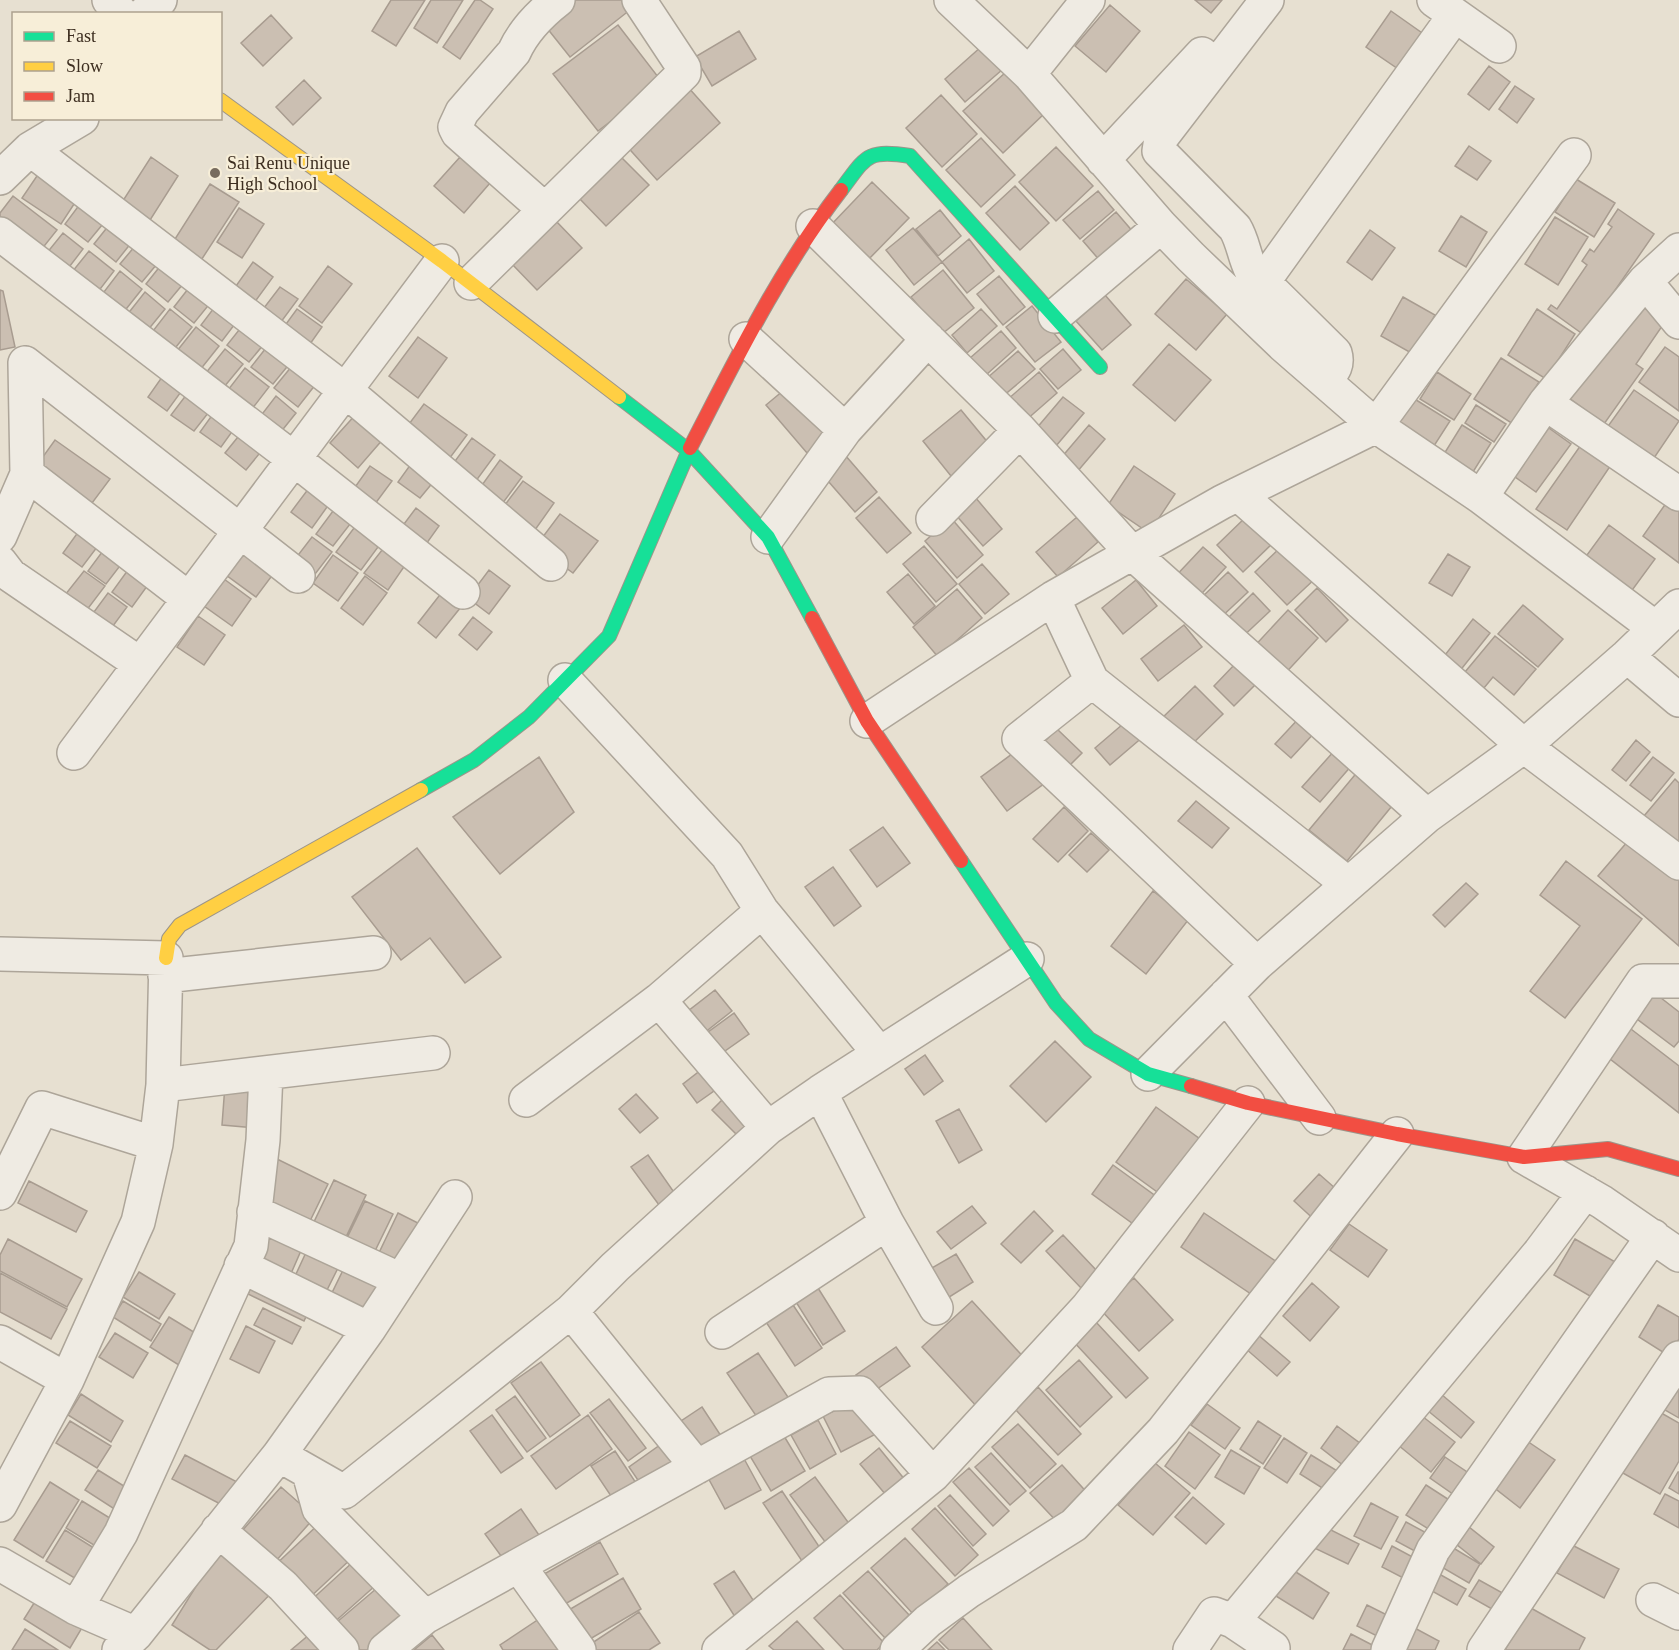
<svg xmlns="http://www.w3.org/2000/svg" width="1679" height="1650" font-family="Georgia,serif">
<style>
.building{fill:#cbbfb2;stroke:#a89c90;stroke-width:1.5}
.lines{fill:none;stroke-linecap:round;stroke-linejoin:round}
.street-casing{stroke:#ada599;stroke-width:36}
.fast-casing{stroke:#9c958a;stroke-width:16}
.slow-casing{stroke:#9c958a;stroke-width:16}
.jam-casing{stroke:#9c958a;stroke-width:16}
.street{stroke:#efebe3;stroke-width:33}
.fast{stroke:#16e098;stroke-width:14}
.slow{stroke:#ffcf43;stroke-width:14}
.jam{stroke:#f24e42;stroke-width:14}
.poi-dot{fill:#786c5e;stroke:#f7eed8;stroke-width:2}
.labels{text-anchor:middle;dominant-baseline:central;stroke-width:4.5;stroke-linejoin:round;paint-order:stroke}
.poi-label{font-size:18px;fill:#3d2e20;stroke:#f7eed8;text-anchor:start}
</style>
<rect width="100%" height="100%" fill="#e7e0d1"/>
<!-- building -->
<path class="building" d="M391 0H425L396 46 372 31Z
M431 0H463L437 43 414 28Z
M475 0H480L493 9 460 59 443 47Z
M572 0H630L635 6 570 57 543 23Z
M1195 0H1222L1211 13Z
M1110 5 1140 31 1106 72 1075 46Z
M1391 11 1432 40 1407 75 1366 47Z
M271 15 292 38 263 66 241 43Z
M618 25 662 82 598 131 553 74Z
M739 31 756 59 712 86 695 57Z
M982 46 1003 69 965 102 945 79Z
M1489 66 1510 82 1489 110 1468 94Z
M1006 72 1045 113 1003 153 963 111Z
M304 80 321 98 293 125 276 107Z
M687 86 720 123 657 180 624 143Z
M1515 86 1534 99 1517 123 1499 109Z
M941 95 977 134 942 167 906 128Z
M981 138 1015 175 981 207 946 170Z
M1469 146 1491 161 1477 180 1455 166Z
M1056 147 1093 186 1056 221 1019 182Z
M620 156 649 185 606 226 578 197Z
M151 157 178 176 145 228 117 210Z
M460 157 490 183 464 213 434 186Z
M41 170 80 195 61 224 22 198Z
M1576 179 1615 203 1594 237 1555 212Z
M872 182 909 218 865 263 829 227Z
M210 184 239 202 196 268 168 250Z
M1015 186 1049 223 1020 250 986 213Z
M1098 191 1114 210 1080 239 1063 220Z
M13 196 57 230 37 255 0 226V213Z
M83 200 107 219 88 242 65 224Z
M239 208 264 224 242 258 217 242Z
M1618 209 1654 234 1584 335 1548 309 1551 305 1557 309 1587 265 1582 261 1590 249 1594 252 1612 227 1608 224Z
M940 210 961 236 938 256 916 229Z
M1116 212 1134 233 1101 262 1083 241Z
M1461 216 1487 232 1466 267 1439 251Z
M1555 217 1588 237 1558 285 1525 264Z
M113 220 135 238 116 262 94 244Z
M555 220 582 248 537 290 511 263Z
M913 228 942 262 914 285 886 250Z
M1370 230 1395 248 1372 280 1347 262Z
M63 233 83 249 63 275 42 259Z
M969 239 994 271 967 293 942 262Z
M140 240 162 258 142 282 120 264Z
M89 251 114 271 94 297 68 277Z
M165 260 188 278 168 302 146 284Z
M253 262 273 277 251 307 231 293Z
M328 266 352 284 322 323 299 306Z
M943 270 974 308 942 334 911 297Z
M120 271 142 289 119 318 97 301Z
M999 276 1025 307 1003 325 977 294Z
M1186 279 1227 314 1196 350 1155 314Z
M195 280 216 296 194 323 174 307Z
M280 287 298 299 275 330 257 317Z
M0 290 3 291 15 347 0 350Z
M145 292 165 309 143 336 123 320Z
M1105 295 1131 325 1102 350 1076 321Z
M1403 297 1435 315 1413 354 1381 336Z
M1638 299 1667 319 1636 364 1643 369 1604 424 1569 398Z
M220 300 241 316 222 341 201 325Z
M1032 306 1061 342 1035 362 1006 327Z
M170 309 192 327 168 357 146 340Z
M297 309 322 327 303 354 278 335Z
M981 309 997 326 967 353 952 335Z
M1537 309 1575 334 1546 379 1508 355Z
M247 320 269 338 249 362 227 345Z
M196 327 219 346 196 375 173 356Z
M1001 331 1016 348 986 375 970 358Z
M418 337 447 358 418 398 389 376Z
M273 339 295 357 273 384 251 367Z
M1169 344 1211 380 1175 421 1133 385Z
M1665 347 1679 357V411L1639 382Z
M225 349 243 364 219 393 201 379Z
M1063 349 1081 370 1058 389 1040 369Z
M1018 351 1035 369 1002 397 986 379Z
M1501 358 1539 382 1513 424 1474 399Z
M296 361 319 380 298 407 274 388Z
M245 368 269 387 245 418 221 399Z
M167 370 186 385 167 411 148 397Z
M1039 372 1057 393 1025 421 1007 400Z
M1437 372 1471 394 1454 420 1420 399Z
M790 385 830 433 807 453 766 405Z
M193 386 216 403 194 431 171 415Z
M1634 390 1679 421 1652 461 1606 429Z
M276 396 296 413 276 438 256 422Z
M1063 397 1084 413 1050 453 1030 436Z
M1413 398 1450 421 1432 449 1396 426Z
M424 404 467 435 443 467 400 436Z
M1476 405 1506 424 1494 442 1465 423Z
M218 407 239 422 221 447 200 432Z
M961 410 994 450 955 481 923 441Z
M357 413 384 438 358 468 330 443Z
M1089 425 1105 439 1071 479 1055 465Z
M1462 425 1491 443 1468 480 1439 462Z
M1546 426 1571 444 1536 492 1511 474Z
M246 427 268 443 246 470 225 453Z
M472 438 495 455 470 489 447 472Z
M55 440 110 479 86 511 32 472Z
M1583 442 1613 462 1567 530 1536 509Z
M845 455 877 492 855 512 822 474Z
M416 457 439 475 420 498 398 482Z
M500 460 522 477 499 508 477 492Z
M370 466 392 481 369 512 348 497Z
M1134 466 1175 494 1149 533 1108 505Z
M523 481 554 503 530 537 498 514Z
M312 484 332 500 312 528 291 512Z
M879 497 911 533 887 553 856 518Z
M975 497 1002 529 983 546 955 514Z
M1669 499 1679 507V563L1643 536Z
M336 507 354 519 333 546 316 534Z
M416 508 439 526 419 554 395 536Z
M1250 513 1276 540 1243 572 1217 545Z
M560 514 598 541 573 573 536 546Z
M1077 517 1098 542 1058 577 1036 552Z
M951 518 983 555 957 578 925 541Z
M84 524 104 538 82 567 63 553Z
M357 524 381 543 361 570 336 552Z
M1609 525 1655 559 1630 593 1584 559Z
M312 537 332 552 312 578 292 563Z
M1287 541 1319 575 1287 605 1255 572Z
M108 544 126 558 106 584 88 571Z
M386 545 408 561 388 590 364 573Z
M924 546 957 584 936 602 903 564Z
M247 547 277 569 256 597 226 575Z
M1203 547 1226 567 1194 602 1171 581Z
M1448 554 1470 567 1452 596 1429 583Z
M333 555 358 573 338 601 313 583Z
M133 563 153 578 132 607 112 592Z
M982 564 1009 594 985 614 959 584Z
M489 570 510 586 489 614 468 598Z
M84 571 105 586 83 615 61 600Z
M1228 572 1248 592 1217 621 1198 601Z
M908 574 935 606 914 624 887 592Z
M365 576 387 593 363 625 341 608Z
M224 579 251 599 232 626 204 606Z
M1136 580 1157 606 1123 634 1102 608Z
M446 587 465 602 436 638 418 623Z
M1317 588 1348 620 1326 642 1295 610Z
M957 589 982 618 938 657 913 627Z
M108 593 127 607 107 634 88 620Z
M1253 593 1270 611 1237 642 1221 625Z
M1523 605 1563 639 1538 667 1498 634Z
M1288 610 1318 638 1280 679 1250 651Z
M198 616 225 635 204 665 177 647Z
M473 617 492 632 477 650 459 635Z
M1473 619 1490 633 1455 677 1438 664Z
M1184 625 1202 647 1158 681 1141 659Z
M1495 636 1536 669 1514 695 1493 677 1479 694 1460 678Z
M1236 663 1257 683 1234 706 1214 686Z
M1195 686 1223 714 1186 750 1158 722Z
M1301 716 1317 730 1291 758 1275 744Z
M1130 718 1144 736 1110 765 1095 748Z
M1057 729 1082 753 1062 773 1037 749Z
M1636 740 1650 752 1626 781 1612 770Z
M1020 748 1045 783 1007 811 981 777Z
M1335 750 1352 765 1320 802 1302 787Z
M539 757 574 812 500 874 453 817Z
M1653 757 1674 773 1651 801 1630 785Z
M1359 770 1396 801 1347 861 1309 830Z
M1675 779 1679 783V846L1644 816Z
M1196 801 1229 828 1212 848 1178 821Z
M1064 807 1088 831 1058 862 1033 839Z
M883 827 910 863 877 887 850 850Z
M1091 833 1109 850 1087 872 1069 855Z
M1634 834 1679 872V946L1598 876Z
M417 848 501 957 465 983 430 938 401 960 352 897Z
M1566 861 1642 919 1565 1018 1530 991 1580 926 1540 895Z
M833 867 861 906 834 926 805 887Z
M1466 883 1478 894 1445 927 1433 915Z
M1153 891 1189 919 1146 974 1111 946Z
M715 990 732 1011 699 1037 683 1015Z
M1652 991 1679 1012V1041L1674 1047 1633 1016Z
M734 1013 749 1034 715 1058 700 1038Z
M1627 1026 1679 1066V1113L1605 1055Z
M1055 1041 1091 1077 1046 1122 1010 1086Z
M925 1055 943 1081 924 1095 905 1069Z
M706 1066 721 1086 697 1103 683 1084Z
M225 1085 259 1088 256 1128 222 1125Z
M636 1094 658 1118 640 1133 619 1109Z
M727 1095 759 1126 743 1141 712 1110Z
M1156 1107 1200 1139 1160 1194 1116 1162Z
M959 1109 982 1150 959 1163 936 1121Z
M648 1155 678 1198 662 1209 631 1167Z
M277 1159 328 1184 309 1223 258 1199Z
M1113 1165 1157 1197 1136 1226 1092 1194Z
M1319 1174 1344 1196 1319 1224 1294 1201Z
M334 1180 366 1195 345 1239 313 1224Z
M29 1181 87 1211 76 1232 18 1203Z
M365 1201 393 1214 374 1253 346 1240Z
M972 1206 986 1223 951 1249 937 1232Z
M1034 1211 1053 1231 1021 1263 1001 1244Z
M398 1213 422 1225 401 1268 377 1257Z
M1204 1213 1277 1262 1254 1296 1181 1247Z
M1349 1224 1387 1250 1368 1277 1330 1250Z
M266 1228 303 1246 286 1285 247 1265Z
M1063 1235 1098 1272 1081 1288 1046 1251Z
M8 1239 82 1279 67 1307 0 1271V1255Z
M1575 1239 1617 1263 1595 1299 1554 1275Z
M309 1246 341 1262 321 1302 290 1287Z
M956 1254 973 1282 943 1301 925 1272Z
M347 1262 381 1278 361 1319 327 1303Z
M139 1272 175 1294 159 1319 123 1297Z
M0 1273 67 1309 51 1339 0 1312Z
M1134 1278 1173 1320 1139 1351 1100 1309Z
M255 1279 311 1306 304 1321 248 1294Z
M1312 1283 1339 1307 1310 1341 1283 1316Z
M818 1288 845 1331 823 1345 796 1302Z
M123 1301 161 1324 151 1341 113 1317Z
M972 1301 1029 1363 979 1409 922 1347Z
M793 1305 822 1348 795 1366 766 1322Z
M1658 1305 1679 1317V1339L1669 1356 1639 1337Z
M263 1308 301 1327 292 1344 254 1325Z
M169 1317 202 1337 182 1367 150 1347Z
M1095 1321 1148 1378 1126 1398 1073 1341Z
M246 1326 275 1341 259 1373 230 1359Z
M115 1333 148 1353 133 1378 99 1357Z
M1257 1334 1290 1362 1277 1376 1245 1348Z
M896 1347 910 1366 870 1394 856 1375Z
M758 1353 792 1403 761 1423 727 1373Z
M1079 1360 1112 1397 1080 1427 1046 1390Z
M541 1362 580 1415 550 1437 511 1383Z
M1679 1372V1418L1658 1406Z
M1038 1387 1081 1434 1058 1455 1015 1409Z
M81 1394 123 1421 111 1442 68 1415Z
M1441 1394 1474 1422 1461 1438 1427 1410Z
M515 1396 546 1438 527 1452 496 1410Z
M609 1399 646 1448 628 1461 590 1413Z
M857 1400 874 1435 841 1452 823 1416Z
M1207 1404 1240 1428 1225 1449 1191 1425Z
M702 1407 725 1442 698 1459 675 1425Z
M1656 1410 1679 1423V1461L1660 1494 1621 1472Z
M492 1415 523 1458 501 1473 470 1431Z
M588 1415 612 1449 556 1489 531 1456Z
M1422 1416 1455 1442 1431 1472 1398 1445Z
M818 1420 836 1454 810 1469 791 1435Z
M70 1421 111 1446 97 1468 56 1443Z
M1258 1421 1281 1436 1263 1464 1240 1449Z
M1018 1424 1056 1464 1030 1488 992 1447Z
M1337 1426 1361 1444 1344 1466 1321 1448Z
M1189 1432 1220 1455 1195 1489 1165 1466Z
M784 1436 805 1471 771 1491 750 1456Z
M1284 1438 1307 1453 1287 1483 1264 1468Z
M667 1440 682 1462 644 1489 629 1467Z
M1527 1441 1555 1460 1520 1508 1492 1486Z
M879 1448 910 1486 891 1501 860 1464Z
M1231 1450 1260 1467 1244 1494 1215 1477Z
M615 1451 636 1483 613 1499 591 1466Z
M991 1453 1026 1491 1010 1505 975 1467Z
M185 1455 241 1484 228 1508 172 1479Z
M742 1455 761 1490 725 1509 706 1474Z
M1311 1455 1339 1472 1327 1491 1300 1474Z
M1445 1457 1476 1478 1460 1499 1430 1478Z
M1155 1463 1190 1493 1153 1535 1118 1505Z
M1062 1465 1091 1497 1060 1525 1030 1493Z
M969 1468 1009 1511 993 1526 953 1482Z
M98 1470 132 1491 119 1512 85 1490Z
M1678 1472H1679V1494L1669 1488Z
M815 1477 853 1529 829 1547 790 1495Z
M50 1482 79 1500 43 1558 14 1540Z
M1426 1485 1454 1503 1435 1533 1406 1515Z
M281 1487 315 1517 267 1571 233 1541Z
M782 1491 822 1551 804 1564 763 1503Z
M1665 1494 1679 1501V1528L1654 1514Z
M950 1495 986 1534 973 1546 938 1506Z
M1193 1497 1224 1524 1206 1544 1175 1517Z
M82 1501 118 1523 102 1550 66 1528Z
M1371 1503 1398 1517 1381 1549 1354 1536Z
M935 1508 978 1555 955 1576 912 1529Z
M521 1509 539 1535 504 1560 485 1534Z
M321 1522 354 1556 305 1602 272 1568Z
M1406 1522 1434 1537 1424 1556 1396 1541Z
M1464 1523 1494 1547 1481 1564 1451 1540Z
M1319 1524 1359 1544 1348 1564 1308 1545Z
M65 1530 102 1553 83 1583 46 1561Z
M905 1538 948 1584 914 1615 871 1568Z
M600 1542 618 1574 558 1608 539 1577Z
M1445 1543 1480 1564 1469 1583 1433 1562Z
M1572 1545 1619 1569 1604 1598 1557 1573Z
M221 1546 279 1585 216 1650H210L172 1625Z
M1392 1546 1422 1562 1411 1582 1382 1567Z
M354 1561 376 1585 330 1626 308 1603Z
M1288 1567 1329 1593 1313 1619 1271 1593Z
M1432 1570 1466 1589 1457 1605 1423 1586Z
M734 1571 757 1606 737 1620 714 1584Z
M868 1571 910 1616 885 1638 843 1593Z
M623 1578 641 1609 585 1642 567 1611Z
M1479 1580 1508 1596 1499 1613 1469 1596Z
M383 1583 412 1617 372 1650H360L337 1622Z
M41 1592 86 1621 70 1648 24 1619Z
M840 1595 884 1643 877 1650H844L814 1618Z
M1367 1605 1395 1619 1385 1640 1357 1626Z
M1529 1607 1585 1638 1579 1650H1505Z
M639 1612 660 1643 649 1650H588L586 1647Z
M542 1617 561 1650H503L500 1645Z
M963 1618 992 1650H949L939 1640Z
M797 1621 824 1650H774L769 1646Z
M1409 1625 1439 1641 1435 1650H1396Z
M25 1629 58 1650H12Z
M310 1634 324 1650H291Z
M1351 1634 1380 1649 1379 1650H1343Z
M432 1635 444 1650H414Z
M937 1642 945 1650H928Z"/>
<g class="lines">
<defs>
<path id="street" d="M109 0 122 14
M951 0 1029 74 1161 226 1191 257 1284 346 1376 426 1481 497 1655 628
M1267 0 1161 138 1159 151 1235 228C1243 241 1244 256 1251 270L1335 353C1339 366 1332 372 1325 381
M1434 0 1499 46
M144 14 160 0
M1029 74 1088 0
M30 149 345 390 551 564
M1103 160 1202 54
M0 178 30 149 82 118
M544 209 458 133 455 127 462 112 514 52C523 32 540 14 558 0
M813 226 1020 430 1132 553 1427 816
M0 234 294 459 463 592
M1645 281 1679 322
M1263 282 1455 15
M471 283 684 73V68L639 0
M1055 316 1161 226
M746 339 845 430
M25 363 298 576
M1545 403 1679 494
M27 474 189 599
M1238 494 1524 746 1679 863
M1481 497 1545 403 1645 281 1679 250
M933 519 1020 430
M0 536 27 474 25 363
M768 537 845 430 928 339
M0 562 10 575 140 664
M1053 598 1092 681 1348 884
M1627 656 1679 700
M565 680 727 855 762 911
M1092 681 1019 739 1257 964
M867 721 1053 598 1222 502 1376 426 1574 155
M74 753 442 261
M0 954 166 958 163 1085 156 1144 138 1222 67 1380 0 1505
M165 976 374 953
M1679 981H1643L1524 1157 1602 1202 1679 1255
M1226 995 1319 1118
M659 1000 768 1128
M1148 1074 1257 964 1427 816 1524 746 1627 656 1679 606
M163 1085 433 1053
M820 1092 887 1223 936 1308
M526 1100 659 1000 762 911 879 1053
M0 1193 42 1108 156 1144
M254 1212 401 1280
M241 1266 369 1329
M571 1311 697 1467
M722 1332 887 1223
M0 1342 67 1380
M279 1455 344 1492 571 1311 615 1267 768 1128 820 1092 1027 959
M309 1473 319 1509 425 1617
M218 1530 283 1586 342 1650
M0 1564 76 1608 136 1634
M519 1566 579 1650
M1653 1600 1679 1613
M76 1608 121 1533 251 1246 263 1140 266 1073
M119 1650 136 1634 279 1455 369 1329 455 1197
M385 1650 425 1617 829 1394 860 1393 933 1475
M719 1650 933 1475 1087 1308 1248 1103
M897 1650 928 1621 969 1591 1074 1525 1163 1431 1397 1134
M1190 1650 1214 1614 1233 1621
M1272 1650 1273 1648 1233 1621 1540 1252 1585 1192
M1388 1650 1433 1550 1653 1236
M1484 1650 1679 1358"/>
<path id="fast" d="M841 190C866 157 866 149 910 156L1100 367
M619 397 689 451 768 537 812 618
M421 790 474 760 529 717 609 636 690 448
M961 861 1056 1003 1089 1039 1148 1074 1191 1086"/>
<path id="slow" d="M220 100 442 261 619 397
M166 958 169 939 180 925 421 790"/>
<path id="jam" d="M690 448C736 359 780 269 841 190
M812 618 867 721 961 861
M1191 1086 1248 1103 1397 1134 1524 1157 1608 1149 1679 1169"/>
</defs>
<!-- street casing -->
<use href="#street" class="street-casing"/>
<!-- fast casing -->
<use href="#fast" class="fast-casing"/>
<!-- slow casing -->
<use href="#slow" class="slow-casing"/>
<!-- jam casing -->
<use href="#jam" class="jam-casing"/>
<!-- street -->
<use href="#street" class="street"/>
<!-- fast -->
<use href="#fast" class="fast"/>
<!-- slow -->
<use href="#slow" class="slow"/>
<!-- jam -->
<use href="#jam" class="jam"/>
</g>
<!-- markers -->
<circle class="poi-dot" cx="215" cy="173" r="6"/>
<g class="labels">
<!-- poi labels -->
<g class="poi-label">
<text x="227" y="163">Sai Renu Unique<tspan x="227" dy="21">High School</tspan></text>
</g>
</g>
<!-- legend -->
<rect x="12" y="12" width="210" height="108" fill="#f7eed8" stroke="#ada18e" stroke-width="1.5"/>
<rect x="24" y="32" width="30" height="9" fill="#16e098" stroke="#ada18e" stroke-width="1.5"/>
<text x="66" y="42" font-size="18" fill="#3d2e20">Fast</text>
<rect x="24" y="62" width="30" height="9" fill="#ffcf43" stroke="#ada18e" stroke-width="1.5"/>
<text x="66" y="72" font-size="18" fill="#3d2e20">Slow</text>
<rect x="24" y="92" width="30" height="9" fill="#f24e42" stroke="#ada18e" stroke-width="1.5"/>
<text x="66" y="102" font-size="18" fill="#3d2e20">Jam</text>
</svg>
